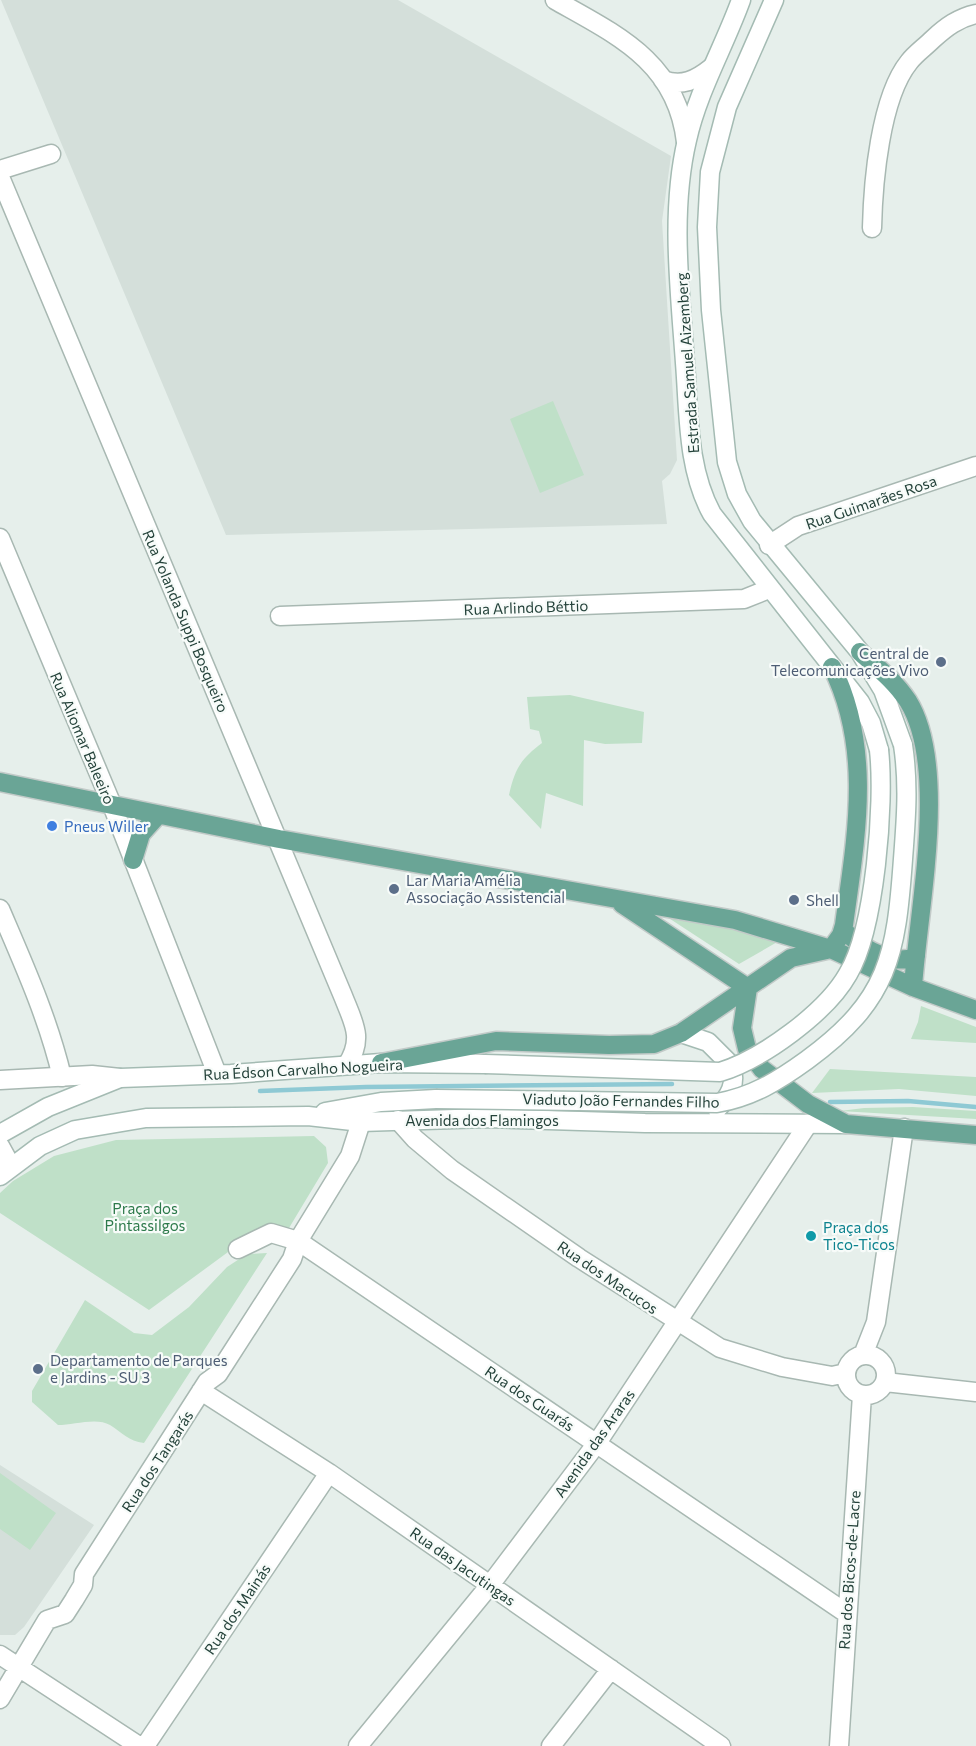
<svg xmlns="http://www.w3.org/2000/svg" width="976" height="1746" font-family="Commissioner,sans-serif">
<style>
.built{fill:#d4dfda}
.green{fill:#bfe0c8}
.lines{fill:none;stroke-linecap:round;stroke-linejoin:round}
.stream{stroke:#8ec9d4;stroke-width:4.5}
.minor-casing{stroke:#a8b8b2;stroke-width:21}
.tertiary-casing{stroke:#a8b8b2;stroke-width:21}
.secondary-casing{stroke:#a4bbb3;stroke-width:21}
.primary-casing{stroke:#c2cac8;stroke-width:21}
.minor{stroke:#fff;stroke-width:18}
.tertiary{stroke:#fff;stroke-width:18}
.secondary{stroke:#fff;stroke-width:18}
.primary{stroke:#6aa596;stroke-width:18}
.secondary-bridge-casing{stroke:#a4bbb3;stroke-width:21;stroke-linecap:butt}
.secondary-bridge{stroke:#fff;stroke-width:18}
.service-dot{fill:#5c6f8a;stroke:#f7fbf9;stroke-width:2}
.shop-dot{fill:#3f7fe0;stroke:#f7fbf9;stroke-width:2}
.culture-dot{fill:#0f9aa8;stroke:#f7fbf9;stroke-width:2}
.labels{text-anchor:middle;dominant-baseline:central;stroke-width:4.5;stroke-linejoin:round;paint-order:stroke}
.street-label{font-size:15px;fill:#24423a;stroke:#f7fbf9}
.service-label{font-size:15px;fill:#4e5e75;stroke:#f7fbf9;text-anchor:start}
.shop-label{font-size:15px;fill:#366cbe;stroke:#f7fbf9;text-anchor:start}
.park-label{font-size:15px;fill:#2d7a4b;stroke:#f7fbf9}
.culture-label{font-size:15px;fill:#0d838f;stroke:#f7fbf9;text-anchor:start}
</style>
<rect width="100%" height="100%" fill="#e6efeb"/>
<!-- built -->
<path class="built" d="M1 0H398L671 156 662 221 677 460 670 474 662 481 667 524 226 535Z
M0 1465 94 1525 24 1627 15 1635H0Z"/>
<!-- green -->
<path class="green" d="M553 401 584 475 540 493 510 419Z
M570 695 644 712 642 743 605 744 584 740 583 806 546 793 541 829 509 795C515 768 521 759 542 743L539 731 530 729 527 697Z
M658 911 730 925 779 941 739 964Z
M921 1006 976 1027V1043L911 1039 918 1022Z
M830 1069 976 1077V1096L899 1089 812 1093Z
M913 1107 976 1111V1119L840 1111 864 1108Z
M314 1136 326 1147 328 1163 289 1228 265 1225 149 1310 0 1213V1193L13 1181 54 1156 116 1140Z
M267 1253 144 1443C128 1441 123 1433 110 1425 97 1417 73 1425 58 1425L32 1402V1391L85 1300 134 1333 152 1335 189 1307 227 1267 247 1254Z
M0 1473 56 1513 30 1550 0 1529Z"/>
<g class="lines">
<!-- stream -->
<path class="stream" d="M260 1091 366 1087 672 1084
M830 1102 908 1101 976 1107"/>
<defs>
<path id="minor" d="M555 0C617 35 677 62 686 142
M663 80C682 87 696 80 711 68
M0 170 51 154
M0 177 343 996C354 1024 364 1038 347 1065
M872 228C873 183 880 98 909 62 915 54 925 47 933 39 946 27 958 18 976 14
M0 538 112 805 217 1074
M769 545 798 526 976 466
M280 616 744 599 769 589
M0 909C24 965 48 1018 62 1077
M398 1120 415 1139 452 1170 579 1258 720 1348 782 1367 832 1376 846 1373
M238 1249 271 1233 298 1241 846 1613
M863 1355 876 1322 904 1128
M846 1375a20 20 0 1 1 40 0a20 20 0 1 1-40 0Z
M885 1382 976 1392
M201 1391 329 1473 721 1746
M0 1655 139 1746
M0 1699 47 1620 65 1614 74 1600 83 1585 84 1574 207 1382 218 1374 292 1259 298 1241 350 1156 361 1122
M145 1746 329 1473
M358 1746 490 1585 597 1443 808 1124
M551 1746 611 1669
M839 1746 862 1395"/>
<path id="tertiary" d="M0 1080 92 1075 120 1078
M0 1146 11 1166"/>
<path id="secondary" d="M741 0C724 47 698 91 687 140 670 212 680 290 685 363 689 413 687 469 712 514L860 702 871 723 879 750
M774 0 727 107 710 172 707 227 711 310 727 462 737 494 752 521 860 652 883 690 903 745
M681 1033 708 1042 731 1065C737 1084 730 1096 717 1109
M325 1112 381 1102 436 1099
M0 1134 48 1107 120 1078 231 1074 381 1063 485 1064
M0 1176 40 1146 75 1130 146 1118 308 1116 361 1122 487 1118 645 1123 846 1124"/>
<path id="primary" d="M860 652C877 667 895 681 908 701 949 767 918 910 913 987
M0 782 279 839 735 920 831 949 913 987 976 1010
M133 860 141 834 158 815
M622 904 748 988
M849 935C865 950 895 967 916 956
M748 988 742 1028 747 1049 762 1069 808 1104 846 1124 976 1135
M381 1063 496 1041 609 1045 654 1044 681 1033 791 958 831 949 841 935 844 925C856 837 873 750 832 667"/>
</defs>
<!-- minor casing -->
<use href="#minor" class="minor-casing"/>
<!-- tertiary casing -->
<use href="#tertiary" class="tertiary-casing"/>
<!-- secondary casing -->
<use href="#secondary" class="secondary-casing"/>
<!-- primary casing -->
<use href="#primary" class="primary-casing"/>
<!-- minor -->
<use href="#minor" class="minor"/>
<!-- tertiary -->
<use href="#tertiary" class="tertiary"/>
<!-- secondary -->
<use href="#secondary" class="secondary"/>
<!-- primary -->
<use href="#primary" class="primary"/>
<defs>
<path id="secondary-bridge" d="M485 1064 720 1072C762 1059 826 1013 848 974 875 929 885 803 879 750
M436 1099 717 1103C752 1097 778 1081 807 1060 889 1000 896 956 903 859 906 820 909 784 903 745"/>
</defs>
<!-- secondary-bridge casing -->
<use href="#secondary-bridge" class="secondary-bridge-casing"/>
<!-- secondary-bridge -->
<use href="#secondary-bridge" class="secondary-bridge"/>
</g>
<!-- markers -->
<g class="service-dot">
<circle cx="941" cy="662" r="6"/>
<circle cx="394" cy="889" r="6"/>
<circle cx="794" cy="900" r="6"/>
<circle cx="38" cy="1369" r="6"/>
</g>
<circle class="shop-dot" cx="52" cy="826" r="6"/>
<circle class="culture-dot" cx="811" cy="1236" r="6"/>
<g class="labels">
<!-- street labels -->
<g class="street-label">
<text transform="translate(687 363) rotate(-94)">Estrada Samuel Aizemberg</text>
<text transform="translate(871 502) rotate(-19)">Rua Guimarães Rosa</text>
<text transform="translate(526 607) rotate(-2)">Rua Arlindo Béttio</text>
<text transform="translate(186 621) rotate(67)">Rua Yolanda Suppi Bosqueiro</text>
<text transform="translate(83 738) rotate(67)">Rua Aliomar Baleeiro</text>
<text transform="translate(303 1069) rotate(-3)">Rua Édson Carvalho Nogueira</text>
<text transform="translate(621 1100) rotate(1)">Viaduto João Fernandes Filho</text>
<text x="482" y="1120">Avenida dos Flamingos</text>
<text transform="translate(608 1277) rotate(34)">Rua dos Macucos</text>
<text transform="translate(530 1398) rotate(34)">Rua dos Guarás</text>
<text transform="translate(594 1443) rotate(-55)">Avenida das Araras</text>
<text transform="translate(157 1461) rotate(-57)">Rua dos Tangarás</text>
<text transform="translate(463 1566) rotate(35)">Rua das Jacutingas</text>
<text transform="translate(849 1570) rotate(-86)">Rua dos Bicos-de-Lacre</text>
<text transform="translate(237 1609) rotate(-56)">Rua dos Mainás</text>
</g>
<!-- service labels -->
<g class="service-label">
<text x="929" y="653" text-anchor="end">Central de<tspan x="929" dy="17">Telecomunicações Vivo</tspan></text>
<text x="406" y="880">Lar Maria Amélia<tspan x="406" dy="17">Associação Assistencial</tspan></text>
<text x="806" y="900">Shell</text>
<text x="50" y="1360">Departamento de Parques<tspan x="50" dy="17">e Jardins - SU 3</tspan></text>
</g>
<!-- shop labels -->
<g class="shop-label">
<text x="64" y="826">Pneus Willer</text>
</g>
<!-- park labels -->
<g class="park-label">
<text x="145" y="1208">Praça dos<tspan x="145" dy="17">Pintassilgos</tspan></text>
</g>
<!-- culture labels -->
<g class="culture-label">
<text x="823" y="1227">Praça dos<tspan x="823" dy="17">Tico-Ticos</tspan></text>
</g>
</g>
</svg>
